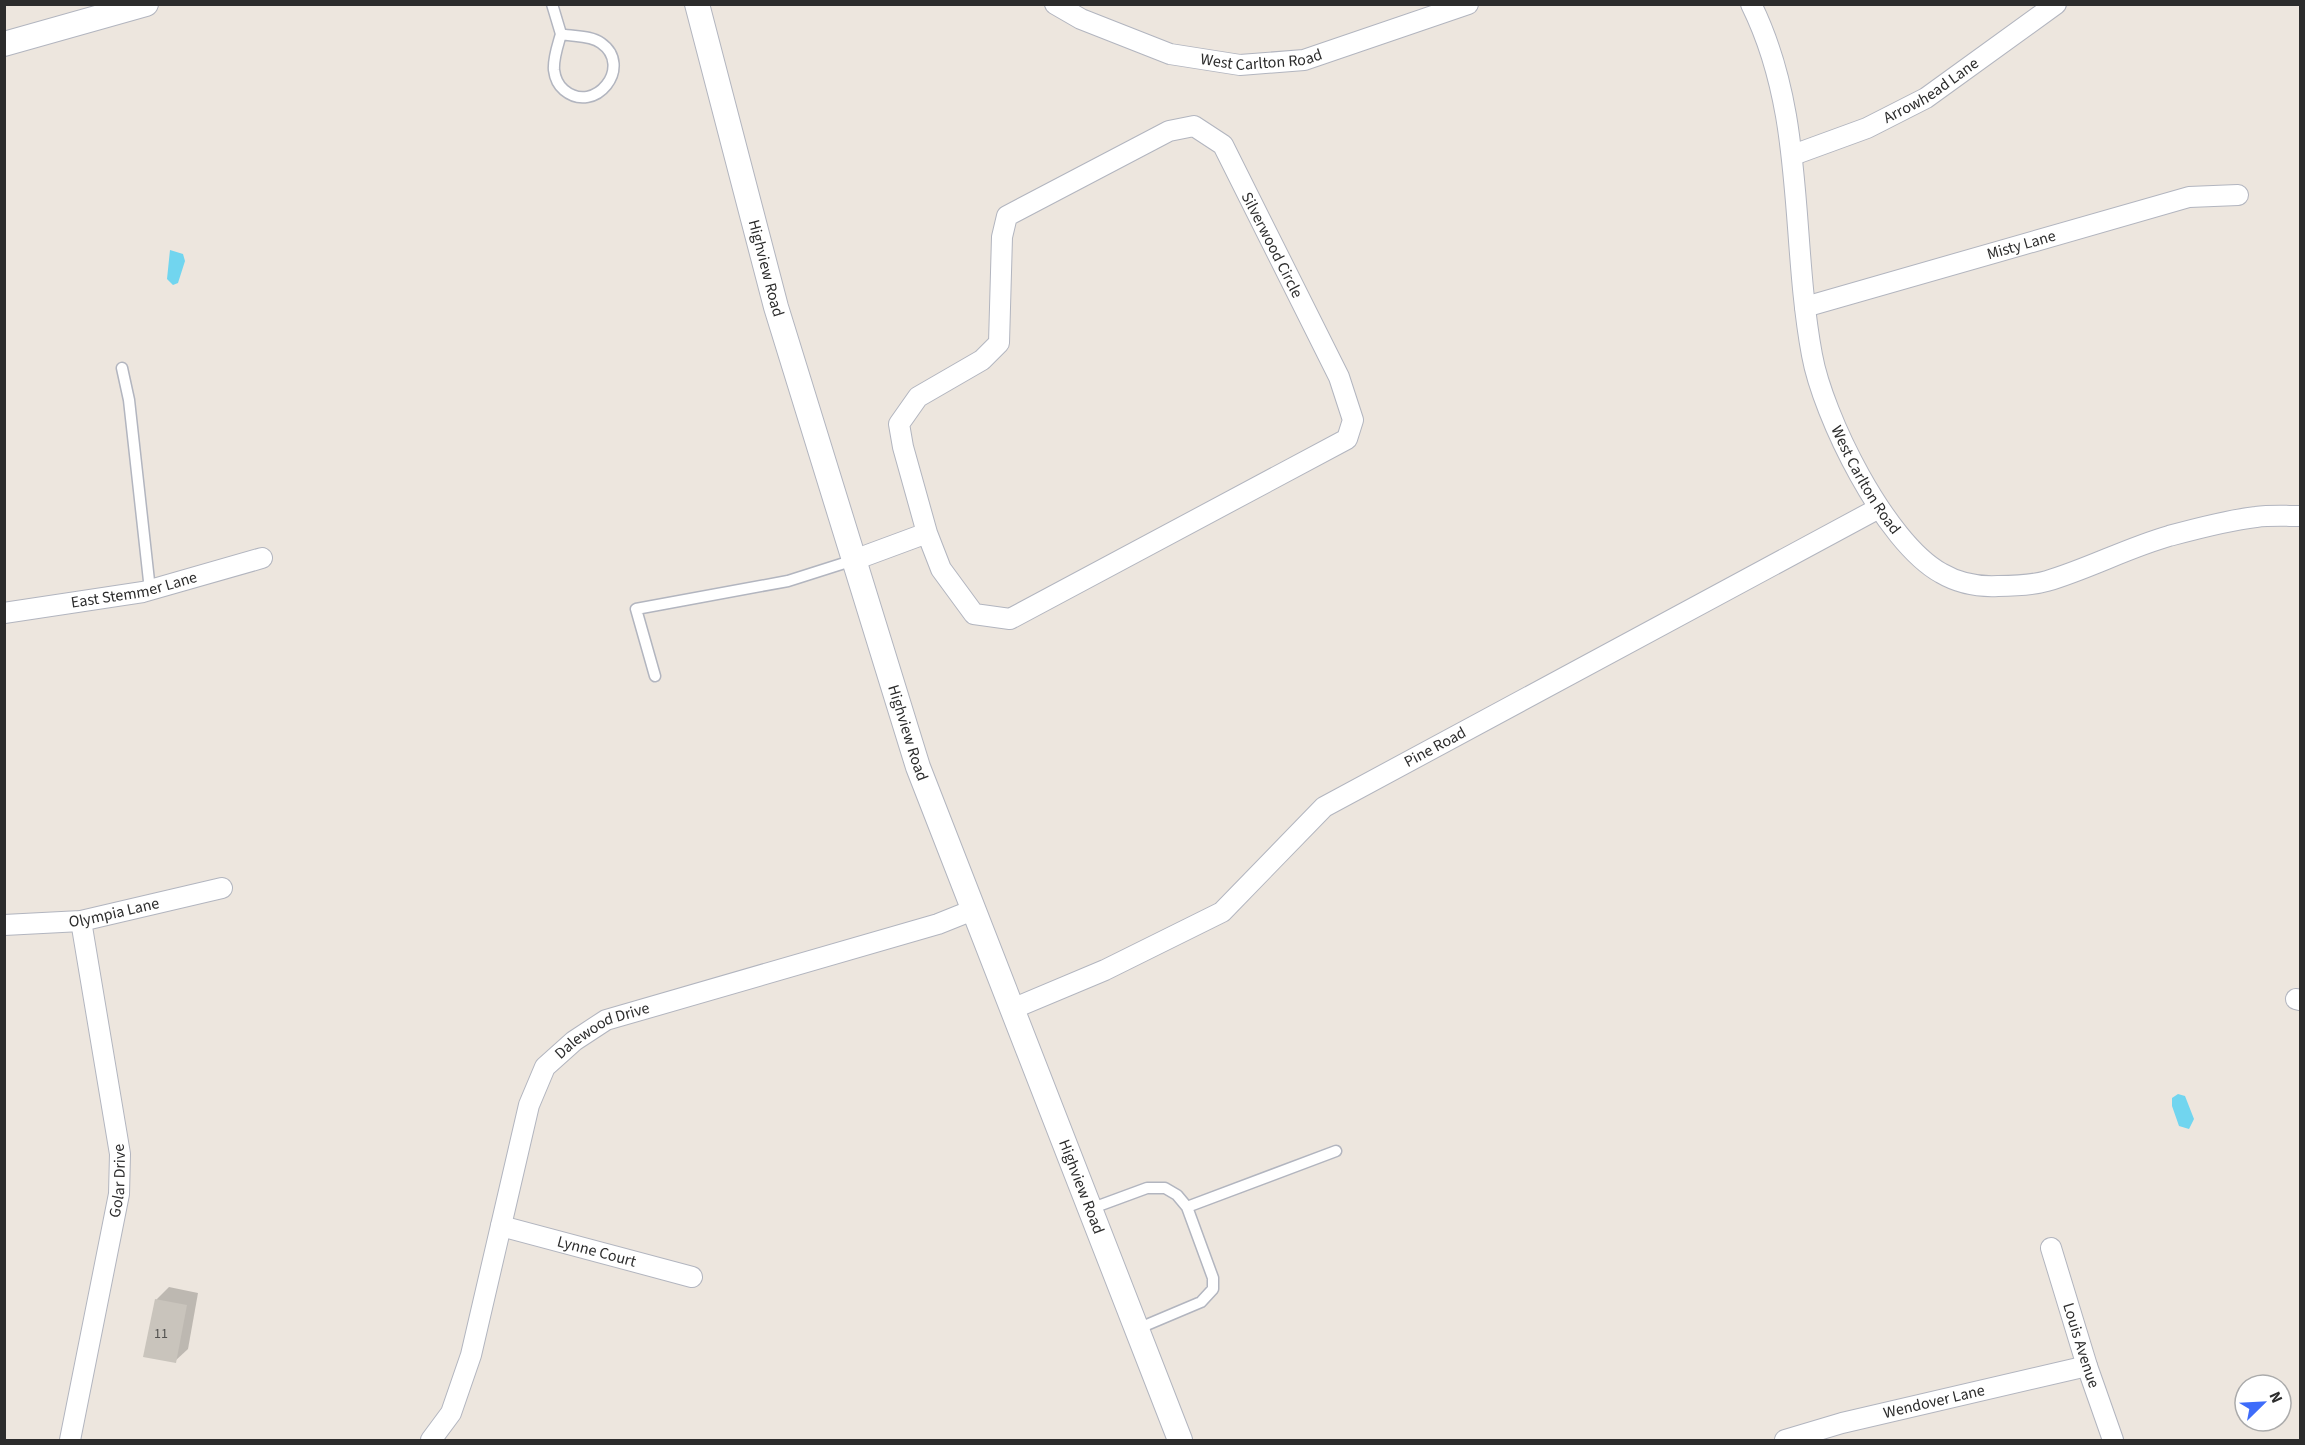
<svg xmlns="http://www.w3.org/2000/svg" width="2305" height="1445" font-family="'Source Sans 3',sans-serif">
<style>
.water{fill:#71d5ef}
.shadow{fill:#0003}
.building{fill:#c9c4bc}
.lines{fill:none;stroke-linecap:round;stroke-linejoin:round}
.service-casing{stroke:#b2b5bf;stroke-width:13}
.minor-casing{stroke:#b2b5bf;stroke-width:22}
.tertiary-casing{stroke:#b2b5bf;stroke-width:26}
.service{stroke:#fff;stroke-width:10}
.minor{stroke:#fff;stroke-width:20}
.tertiary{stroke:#fff;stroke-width:24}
.labels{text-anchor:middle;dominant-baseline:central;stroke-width:6;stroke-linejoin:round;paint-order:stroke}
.number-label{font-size:14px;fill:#535250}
.street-label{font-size:16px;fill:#2c2c2c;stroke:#fff}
</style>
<rect width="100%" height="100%" fill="#ede6de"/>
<!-- water -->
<path class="water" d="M170 250 183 254 185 261 178 283 173 285 167 279Z
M2178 1094 2185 1096 2194 1119 2189 1129 2179 1126 2172 1106V1098Z"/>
<!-- shadow -->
<path class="shadow" d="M169 1287 198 1293 188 1349 175 1361 156 1300Z"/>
<!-- building -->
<path class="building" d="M155 1299 187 1305 176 1363 143 1357Z"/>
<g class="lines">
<defs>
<path id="service" d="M552 4 561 34
M561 34C574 37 590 35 601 43 634 66 595 116 564 90 558 85 555 78 554 70 553 58 558 45 561 34Z
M122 368 129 400 150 590
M655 676 636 609 788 581 854 560
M1187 1207 1336 1151
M1090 1209 1147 1188H1165L1177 1195 1187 1207 1213 1278V1289L1201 1302 1137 1329"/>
<g id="minor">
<path id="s1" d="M1055 4 1081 19 1170 54 1240 65 1304 60 1468 4"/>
<path id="s2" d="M1751 4C1806 115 1790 236 1812 355 1823 416 1885 542 1941 573 1958 583 1978 587 1998 586 2013 586 2033 585 2047 581 2088 569 2127 548 2169 536 2195 529 2228 520 2256 517 2270 515 2286 516 2300 516"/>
<path id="s3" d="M1793 155 1867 128 1926 98 2056 4"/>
<path id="s4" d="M1805 307 2189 197 2238 195"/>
<path d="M854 560 927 533 941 569 974 614 1010 619 1347 439 1353 420 1339 377 1223 145 1194 126 1169 131 1007 216 1002 237 999 343 982 360 918 397 899 424 903 447 927 533"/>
<path id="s5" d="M4 613 143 592 262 558"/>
<path id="s6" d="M4 925 81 921 222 888"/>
<path d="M2296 999 2300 1000"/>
<path id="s7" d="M1012 1009 1105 970 1222 912 1324 807 1879 508"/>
<path id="s8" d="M501 1226 692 1277"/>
<path id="s9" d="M2051 1248 2087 1366 2113 1440"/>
<path id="s10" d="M70 1440 119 1194 120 1154 81 921"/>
<path id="s11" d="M431 1440 451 1413 471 1355 529 1105 545 1067 574 1041 606 1020 938 924 973 910"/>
<path id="s12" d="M1785 1440 1842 1423 2087 1366"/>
</g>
<g id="tertiary">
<path id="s13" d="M697 4 776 307 918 767 1180 1440"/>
<path d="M4 44 146 4"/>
</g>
</defs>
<!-- service casing -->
<use href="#service" class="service-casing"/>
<!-- minor casing -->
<use href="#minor" class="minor-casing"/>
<!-- tertiary casing -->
<use href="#tertiary" class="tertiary-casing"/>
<!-- service -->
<use href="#service" class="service"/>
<!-- minor -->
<use href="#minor" class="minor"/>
<!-- tertiary -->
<use href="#tertiary" class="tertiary"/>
</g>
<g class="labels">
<!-- number labels -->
<g class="number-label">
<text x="161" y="1334">11</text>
</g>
<!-- street labels -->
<g class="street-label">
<text stroke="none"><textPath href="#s1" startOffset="218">West Carlton Road</textPath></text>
<text stroke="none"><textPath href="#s3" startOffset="153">Arrowhead Lane</textPath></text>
<text transform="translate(1272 245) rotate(63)">Silverwood Circle</text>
<text stroke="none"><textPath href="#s4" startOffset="225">Misty Lane</textPath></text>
<text stroke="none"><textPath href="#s13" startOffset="273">Highview Road</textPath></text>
<text stroke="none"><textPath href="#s2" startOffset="495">West Carlton Road</textPath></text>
<text stroke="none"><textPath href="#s5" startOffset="132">East Stemmer Lane</textPath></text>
<text stroke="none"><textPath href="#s13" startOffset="759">Highview Road</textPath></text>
<text stroke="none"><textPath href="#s7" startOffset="504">Pine Road</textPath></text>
<text stroke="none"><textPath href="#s6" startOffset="111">Olympia Lane</textPath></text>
<text stroke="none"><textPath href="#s11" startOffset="462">Dalewood Drive</textPath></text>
<text stroke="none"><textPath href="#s10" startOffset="264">Golar Drive</textPath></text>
<text stroke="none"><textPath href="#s13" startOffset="1245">Highview Road</textPath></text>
<text stroke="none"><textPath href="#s8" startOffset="99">Lynne Court</textPath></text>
<text stroke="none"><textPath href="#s9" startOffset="102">Louis Avenue</textPath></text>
<text stroke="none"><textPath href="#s12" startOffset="154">Wendover Lane</textPath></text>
</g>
</g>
<!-- border -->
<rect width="2305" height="1445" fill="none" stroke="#2c2c2c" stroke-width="12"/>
<!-- north arrow -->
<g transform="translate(2263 1403) rotate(66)"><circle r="28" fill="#ffffff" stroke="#ababab" stroke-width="1.5"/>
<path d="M0-4.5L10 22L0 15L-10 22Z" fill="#3e6cfa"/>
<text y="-9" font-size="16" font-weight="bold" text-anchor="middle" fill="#2c2c2c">N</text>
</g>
</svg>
